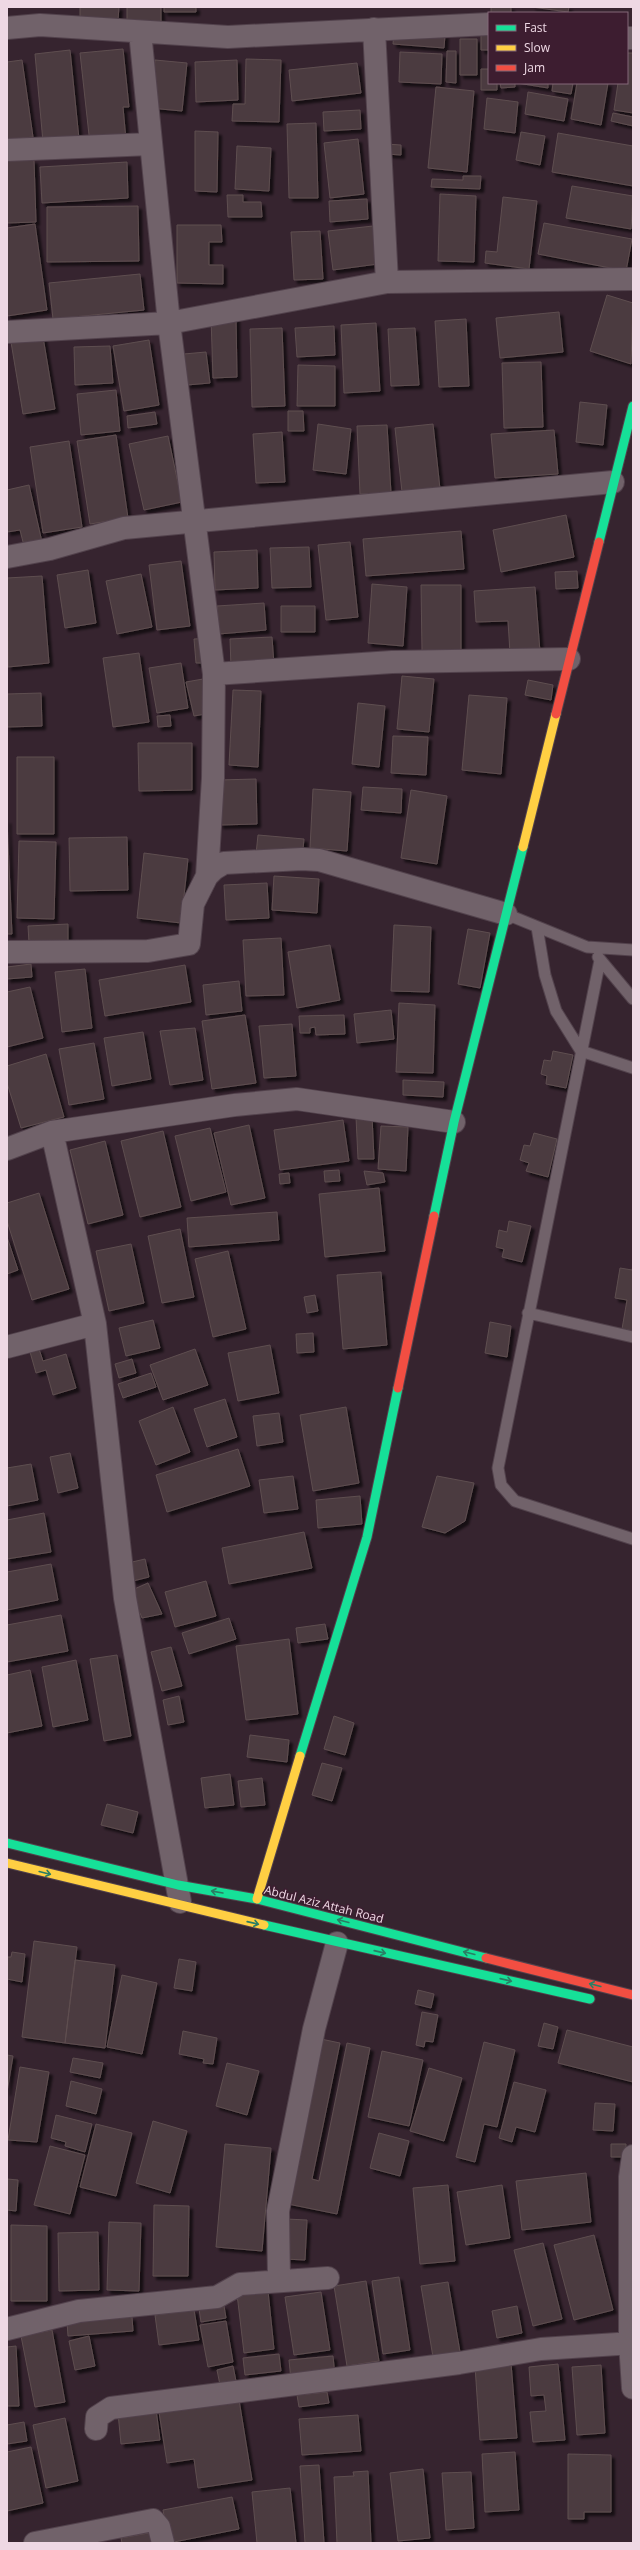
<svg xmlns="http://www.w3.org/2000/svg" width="640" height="2550" font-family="'Open Sans',sans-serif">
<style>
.building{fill:#4c3b3f;stroke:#5e4e50;filter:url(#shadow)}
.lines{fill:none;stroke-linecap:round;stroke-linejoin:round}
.lane-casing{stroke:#52424c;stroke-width:13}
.street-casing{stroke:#52424c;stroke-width:24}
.fast-casing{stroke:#52424c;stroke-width:11}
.slow-casing{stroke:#52424c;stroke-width:11}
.jam-casing{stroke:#52424c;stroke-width:11}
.lane{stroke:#71626a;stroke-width:11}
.street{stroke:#71626a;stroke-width:22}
.fast{stroke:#16e098;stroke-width:9}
.slow{stroke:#ffcf43;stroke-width:9}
.jam{stroke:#f24e42;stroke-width:9}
.oneway{stroke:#2a7e64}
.labels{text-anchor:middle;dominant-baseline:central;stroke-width:3;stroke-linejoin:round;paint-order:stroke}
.street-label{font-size:12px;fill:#eed8e4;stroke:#3d1d30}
</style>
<defs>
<filter id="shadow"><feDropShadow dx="3.5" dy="3.5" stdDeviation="1" flood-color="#0009"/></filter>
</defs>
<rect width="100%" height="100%" fill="#36242f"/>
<!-- building -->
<path class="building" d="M80 7H119L118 20 80 19Z
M127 7H161V29H127Z
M164 7H196V12H164Z
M491 7H511V13H491Z
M532 7H569L568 12Z
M394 31 445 35 444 48 393 44Z
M481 35H489V50H481Z
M460 39H477V75H460Z
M123 49 129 107H123L126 140 90 144 80 53Z
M70 50 79 139 43 142 35 54Z
M447 51H456V83L446 82Z
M400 52 442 54 441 84 399 82Z
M627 53H633V113L614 110 618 83H627Z
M246 59 281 60 279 122 232 121 233 104H245Z
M22 60 33 137 7 140V62Z
M155 60 187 63 182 111 150 108Z
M237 60 238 100 196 102 195 62Z
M357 63 361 93 292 101 289 70Z
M481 69H489V83H497V90H481Z
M500 83H515V87L501 88Z
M517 83H548V88Z
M553 83H573L571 94 552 91Z
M577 83H608L601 125 571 119Z
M436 87 474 91 467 172 428 168Z
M528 92 568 99 564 121 525 114Z
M487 98 518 102 515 133 484 129Z
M360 110 361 129 324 131 323 112Z
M613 113 633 117V126L611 121Z
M316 123 318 198H289L287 124Z
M195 131 218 132 217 192 195 191Z
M521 132 545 136 540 165 516 160Z
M558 133 633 146V186L552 172Z
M358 139 364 194 330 198 324 143Z
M386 144 401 145V155L386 154Z
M237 146 271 148 269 191 235 189Z
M34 160 36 222 7 223V161Z
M127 162 128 198 42 203 40 167Z
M463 176H481L480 189 431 187 432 179 463 180Z
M572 186 633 196 631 229 566 218Z
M440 194 476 196 474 262 438 261Z
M227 195H243V202H261L262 217H228Z
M503 197 537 201 529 269 485 263 486 251 497 252Z
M367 199 368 219 330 222 329 201Z
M138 206 139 261 47 262V207Z
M544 223 632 239 626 271 538 254Z
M35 224 47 310 7 316V228Z
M177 225H221L222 242H209V265H223V284L177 283Z
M373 226 378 264 333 270 328 231Z
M320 231 323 279 294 280 291 232Z
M140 274 144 310 53 319 49 283Z
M607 295 633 303 631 364 590 351Z
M559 312 563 352 500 358 496 318Z
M211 317H236L237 377 213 378Z
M466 319 469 386 439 387 435 321Z
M376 323 380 391 344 393 341 325Z
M334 326 335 355 297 357 295 328Z
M282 328 285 406 252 407 250 329Z
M415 328 419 385 391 386 388 329Z
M42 331 55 409 23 414 10 336Z
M149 340 159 405 124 411 113 346Z
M110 346 113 383 75 385 74 347Z
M206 352 210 383 187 385 184 354Z
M541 362 543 427 504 428 502 363Z
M298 365 335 366V406H297Z
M116 390 120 431 81 435 77 394Z
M580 402 607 405 603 445 576 442Z
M288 411H303L304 431H288Z
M155 412 157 424 128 428 127 416Z
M318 424 351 429 346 474 313 470Z
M433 424 440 489 402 492 395 428Z
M387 425 391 493 360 494 357 426Z
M554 430 558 474 495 478 491 434Z
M282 432 285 482 256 483 253 434Z
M116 435 128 518 90 524 77 441Z
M168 436 182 502 144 510 129 444Z
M69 441 82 527 43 533 30 447Z
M29 485 42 542 24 546 20 530 7 532V490Z
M566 515 574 557 501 572 493 530Z
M461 531 464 569 366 576 363 539Z
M350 542 358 617 326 620 318 545Z
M309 547 311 587 272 588 270 548Z
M257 550 258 588 215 590 214 552Z
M181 561 190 626 157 630 149 565Z
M88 570 96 623 65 628 57 575Z
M577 571 578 588 556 589 555 572Z
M141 574 152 627 117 634 106 581Z
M42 576 49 663 8 667 7 578Z
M372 584 407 587 403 646 368 643Z
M421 585H461V651H422Z
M535 587 540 652 510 653 508 621 476 622 474 591Z
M264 603 266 630 219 634 217 606Z
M281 606H315V632H281Z
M272 637 274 665 231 667 230 639Z
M209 638 210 663H196L194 639Z
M139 653 149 722 113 727 103 658Z
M181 663 188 708 157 713 149 668Z
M402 676 434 679 429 732 397 729Z
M203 679 211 713 194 716 186 682Z
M528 680 553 685 551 700 525 695Z
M233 690 261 691 258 767 229 765Z
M41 693 42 726 7 727V694Z
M469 695 507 698 501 774 462 770Z
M358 703 385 706 379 767 352 764Z
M170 715 171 726 158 727 157 716Z
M393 736 428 737 426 775 391 773Z
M138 743H192V790L139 791Z
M17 757H54V834H17Z
M256 779 257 824 220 825 219 780Z
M363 787 402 789 401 813 361 810Z
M313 789 351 792 347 851 310 848Z
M411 790 447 796 437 864 401 858Z
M7 820 12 934H7Z
M258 835 304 839 302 859 256 854Z
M127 837 128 890 70 891 69 838Z
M19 841 56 842 54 919 17 918Z
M144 853 188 859 181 923 137 918Z
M274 876 319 879 317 913 272 910Z
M267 883 269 918 226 920 224 885Z
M68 924V941L29 943 28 926Z
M394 925 431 927 429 992 391 991Z
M468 929 490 933 480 988 458 984Z
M281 938 284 995 246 996 243 940Z
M330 945 340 1000 297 1008 288 952Z
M31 964 32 977 7 979V967Z
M185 965 191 1002 105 1016 99 980Z
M85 969 92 1028 62 1032 55 972Z
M239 981 242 1011 206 1015 203 985Z
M30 987 43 1038 7 1047V992Z
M399 1003 435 1005 433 1073 396 1072Z
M391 1010 394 1039 357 1043 354 1014Z
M245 1015 256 1083 212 1089 202 1021Z
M344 1015 345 1034 316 1035 315 1027 310 1028V1033H300L299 1016Z
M292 1024 296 1076 264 1078 259 1026Z
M195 1028 203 1080 170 1085 160 1031Z
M143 1032 151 1079 112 1086 104 1038Z
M94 1043 104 1099 69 1105 59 1049Z
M553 1051 573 1055 566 1088 546 1084 547 1076 541 1074 544 1060 551 1061Z
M46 1054 64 1117 21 1128 7 1083V1066Z
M403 1080 444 1082 443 1097 403 1095Z
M372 1116 374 1159H358L356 1117Z
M343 1120 349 1161 280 1170 274 1130Z
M249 1125 265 1198 231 1205 214 1133Z
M381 1126 408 1127 406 1171 378 1169Z
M210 1128 226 1192 191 1201 175 1136Z
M163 1131 181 1207 140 1217 121 1141Z
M534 1133 557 1139 548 1177 526 1171 529 1163 520 1160 524 1145 530 1146Z
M105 1141 123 1215 88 1224 70 1150Z
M339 1170 340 1181 325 1182 324 1171Z
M364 1171 383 1173 385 1182 367 1185Z
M289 1173 290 1183 280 1184 279 1174Z
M379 1188 385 1251 325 1257 319 1194Z
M39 1193 69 1289 32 1300 7 1221V1203Z
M277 1212 279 1240 189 1247 187 1218Z
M509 1221 531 1226 522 1262 502 1257 504 1249 496 1247 499 1230 507 1232Z
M180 1229 194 1297 162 1303 148 1236Z
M7 1237 18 1270 7 1274Z
M131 1244 144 1303 109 1311 96 1251Z
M228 1251 246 1329 213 1337 195 1259Z
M633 1266V1331L622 1329 627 1300 615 1298 620 1268 632 1270Z
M381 1272 387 1345 343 1349 337 1275Z
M315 1295 318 1311 307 1313 304 1297Z
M153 1320 160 1348 126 1356 119 1328Z
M490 1322 511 1326 507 1357 485 1353Z
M313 1333 314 1352 297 1353 296 1334Z
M270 1345 279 1393 238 1401 228 1353Z
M39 1349 43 1361 66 1354 76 1388 53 1395 46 1370 36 1373 30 1352Z
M195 1349 208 1385 163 1400 150 1365Z
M132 1359 136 1373 119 1378 115 1364Z
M151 1373 156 1387 123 1398 118 1384Z
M225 1399 237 1437 207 1447 194 1409Z
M173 1407 190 1452 156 1465 139 1421Z
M346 1407 359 1483 313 1491 300 1415Z
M279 1413 283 1442 257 1446 253 1416Z
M238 1449 250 1486 167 1512 156 1475Z
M70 1453 78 1488 58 1493 50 1457Z
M31 1464 38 1500 7 1506V1468Z
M293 1476 298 1509 264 1513 259 1480Z
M437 1476 474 1483 465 1521 445 1533 422 1527Z
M360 1496 362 1524 318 1528 316 1500Z
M44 1513 51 1552 7 1559V1520Z
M304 1532 312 1568 229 1584 222 1548Z
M145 1559 149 1577 133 1581 128 1563Z
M51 1564 58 1600 7 1610V1572Z
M206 1581 216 1616 175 1627 165 1592Z
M148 1583 162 1614 142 1618 140 1613 136 1614 132 1590Z
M61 1615 68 1651 7 1662V1625Z
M229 1618 236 1639 189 1654 182 1633Z
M325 1624 328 1639 298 1643 296 1628Z
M289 1639 298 1714 246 1720 236 1646Z
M171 1647 182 1686 162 1691 151 1652Z
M117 1655 131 1736 104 1741 90 1659Z
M76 1660 88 1720 53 1727 42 1667Z
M30 1670 42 1726 7 1733V1675Z
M179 1696 184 1722 168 1725 163 1700Z
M334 1716 354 1723 345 1755 324 1749Z
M250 1735 289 1740 287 1762 247 1757Z
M322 1763 342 1768 332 1801 312 1795Z
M230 1774 234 1805 205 1808 201 1778Z
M262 1778 265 1805 241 1807 238 1781Z
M107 1804 138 1812 133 1833 101 1825Z
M34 1941 77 1947 65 2043 22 2037Z
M12 1952 25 1954 22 1982 7 1979V1957H11Z
M179 1959 196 1962 192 1991 174 1988Z
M75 1960 115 1965 105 2048 65 2043Z
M122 1975 157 1983 142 2054 107 2047Z
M418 1990 434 1994 431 2008 415 2004Z
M422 2012 438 2015 433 2042 425 2041 424 2047 416 2045Z
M544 2023 558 2027 553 2049 538 2046Z
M567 2030 633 2047V2082L558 2063Z
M183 2031 217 2038 213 2064 203 2063 204 2059 179 2054Z
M316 2038 340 2043 312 2179 319 2181 347 2043 370 2048 337 2214 283 2203Z
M484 2042 515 2050 497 2127 484 2124 475 2162 456 2157Z
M382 2051 423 2060 409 2126 368 2117Z
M7 2055 13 2056 7 2092Z
M73 2058 103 2063 100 2078 70 2072Z
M227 2063 259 2071 247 2115 216 2106Z
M20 2067 49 2072 37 2142 8 2140Z
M429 2068 462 2078 444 2141 410 2131Z
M71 2081 102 2089 96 2114 66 2106Z
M514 2082 546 2090 535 2132 516 2127 512 2142 499 2138Z
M595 2103 615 2104 613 2131 593 2130Z
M56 2115 92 2124 85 2152 65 2146 66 2142 51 2138Z
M153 2121 187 2131 170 2193 136 2183Z
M96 2124 132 2133 116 2196 80 2187Z
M379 2133 409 2141 400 2176 370 2168Z
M225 2144 271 2148 262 2251 216 2247Z
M611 2144H626V2157H611Z
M50 2146 85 2155 70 2214 34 2205Z
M586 2173 591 2222 522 2230 516 2181Z
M7 2179 18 2180 16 2211 7 2210Z
M448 2185 455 2261 420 2264 413 2188Z
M502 2185 510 2238 466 2245 457 2192Z
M154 2205 189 2206 188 2276H153Z
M286 2219 307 2220 305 2260 284 2259Z
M109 2222 141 2223 139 2291 107 2290Z
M11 2225 47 2226V2301H11Z
M98 2232 99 2290 59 2291 58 2233Z
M594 2235 613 2310 574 2320 554 2245Z
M543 2243 562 2319 533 2326 514 2250Z
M399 2277 410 2350 383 2354 372 2281Z
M366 2281 379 2361 347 2366 334 2286Z
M448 2282 460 2352 433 2357 421 2286Z
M268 2291 274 2349 244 2353 237 2294Z
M321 2292 330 2350 294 2355 285 2297Z
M224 2306 226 2318 201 2322 199 2309Z
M517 2306 522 2333 497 2338 492 2311Z
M194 2310 199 2340 159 2345 155 2315Z
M132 2317 133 2331 68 2336 67 2322Z
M226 2321 233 2362 208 2367 200 2325Z
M52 2330 65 2402 35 2407 21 2336Z
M89 2336 95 2366 75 2370 69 2341Z
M16 2346 19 2406H7V2347Z
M279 2354 281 2371 245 2375 243 2358Z
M333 2356 335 2376 291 2380 289 2360Z
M511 2363 517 2438 480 2440 475 2366Z
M558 2364 565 2440 533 2442 530 2412 546 2411 544 2395 531 2396 529 2367Z
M601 2365 605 2433 577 2435 572 2367Z
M233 2366 236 2381 220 2385 217 2370Z
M327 2392 329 2403 299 2407 297 2395Z
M239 2400 252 2480 198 2488 194 2459 167 2463 159 2412Z
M156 2409 160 2440 121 2444 118 2413Z
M358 2415 361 2451 302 2455 299 2419Z
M65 2418 78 2481 46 2488 33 2425Z
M24 2422 27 2441 7 2444V2425Z
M31 2447 43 2503 7 2511V2452Z
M515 2452 519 2510 485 2512 482 2454Z
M568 2454 611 2455V2512H584V2519H568Z
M319 2465 324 2543H305L300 2466Z
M423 2469 430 2538 398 2541 390 2473Z
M368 2471 371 2543H337L334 2477 354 2476 353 2472Z
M471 2472 474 2528 446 2530 442 2473Z
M290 2488 296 2543H257L252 2492Z
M232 2497 239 2529 169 2543 163 2510Z
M154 2532 156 2543H122L121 2538Z"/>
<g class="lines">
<defs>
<path id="lane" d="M506 914 587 947 633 950
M537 927 545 975 556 1011 581 1051 633 1068
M598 957 633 999
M600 960 498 1468 501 1485 515 1501 633 1539
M528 1313 633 1337"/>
<path id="street" d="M7 28 40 25 228 37 489 24
M374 29 387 282
M140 32 169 323 214 674 213 778 207 876
M627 38H633
M7 150 151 144
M7 332 169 323 387 282 633 279
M7 557 50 549 124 528 613 482
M214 674 392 662 569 659
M7 952 148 951 189 944 193 904 207 876 214 869 224 863 302 859 319 860 506 914
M52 1132 95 1324 125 1598 180 1902
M7 1149 52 1132 235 1105 297 1099 454 1122
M7 1347 95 1324
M633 2156 630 2177V2343L633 2388
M279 2280 278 2211 314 2029 337 1943
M7 2329 79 2311 217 2297 240 2284 328 2278
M96 2429 97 2417 111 2408 459 2363 541 2349 633 2343
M35 2543 153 2520 159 2527 163 2543"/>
<path id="fast" d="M599 542 633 406
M434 1216 454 1122 523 847
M300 1756 367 1537 398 1388
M7 1843 178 1885 257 1899 486 1958
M264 1925 590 1999"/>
<path id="slow" d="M523 847 556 714
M7 1863 264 1925
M257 1899 300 1756"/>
<path id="jam" d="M556 714 599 542
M398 1388 434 1216
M486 1958 633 1995"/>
</defs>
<!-- lane casing -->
<use href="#lane" class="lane-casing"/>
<!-- street casing -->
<use href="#street" class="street-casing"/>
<!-- fast casing -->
<use href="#fast" class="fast-casing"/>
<!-- slow casing -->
<use href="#slow" class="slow-casing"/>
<!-- jam casing -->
<use href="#jam" class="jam-casing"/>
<!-- lane -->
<use href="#lane" class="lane"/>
<!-- street -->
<use href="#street" class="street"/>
<!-- fast -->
<use href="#fast" class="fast"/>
<!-- slow -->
<use href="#slow" class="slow"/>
<!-- jam -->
<use href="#jam" class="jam"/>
</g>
<!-- one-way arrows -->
<defs><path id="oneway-shaft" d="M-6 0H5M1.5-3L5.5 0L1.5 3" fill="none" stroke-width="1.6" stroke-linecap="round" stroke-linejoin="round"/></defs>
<g class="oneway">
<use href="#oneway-shaft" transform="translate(45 1873) rotate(14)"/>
<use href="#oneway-shaft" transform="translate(217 1892) rotate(-170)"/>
<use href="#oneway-shaft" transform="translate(343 1921) rotate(-166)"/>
<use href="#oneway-shaft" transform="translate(253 1923) rotate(13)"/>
<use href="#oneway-shaft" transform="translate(380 1952) rotate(13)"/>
<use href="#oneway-shaft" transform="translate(469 1953) rotate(-166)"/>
<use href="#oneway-shaft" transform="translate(506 1980) rotate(13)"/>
<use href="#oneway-shaft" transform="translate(595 1985) rotate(-166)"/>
</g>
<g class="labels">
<!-- street labels -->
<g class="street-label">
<text transform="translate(324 1904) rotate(14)">Abdul Aziz Attah Road</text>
</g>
</g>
<!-- border -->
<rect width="640" height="2550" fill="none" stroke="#eed8e4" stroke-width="16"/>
<!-- legend -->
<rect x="488" y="12" width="140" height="72" fill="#3d1d30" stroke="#846878"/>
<rect x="496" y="25" width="20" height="6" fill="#16e098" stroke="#846878"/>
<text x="524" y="32" font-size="12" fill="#eed8e4">Fast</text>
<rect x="496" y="45" width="20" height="6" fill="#ffcf43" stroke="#846878"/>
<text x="524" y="52" font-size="12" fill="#eed8e4">Slow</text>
<rect x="496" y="65" width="20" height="6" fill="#f24e42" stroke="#846878"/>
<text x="524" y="72" font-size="12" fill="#eed8e4">Jam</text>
</svg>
